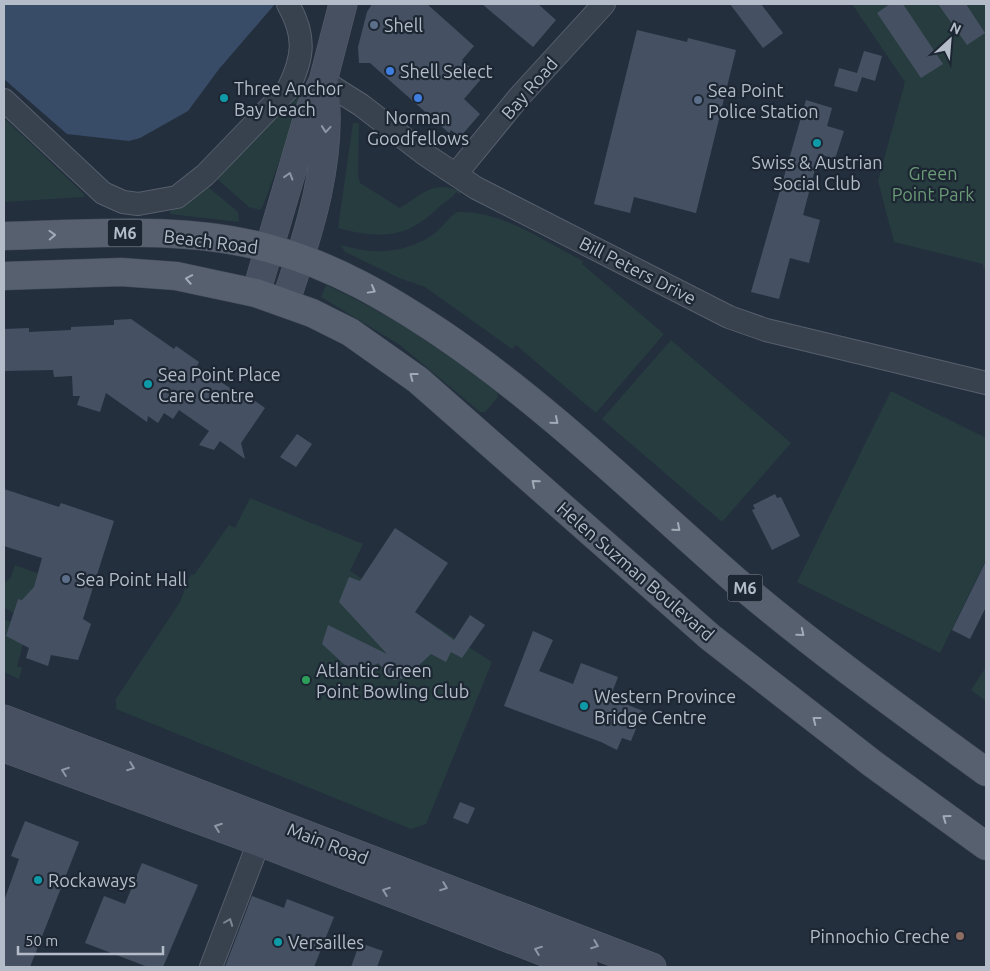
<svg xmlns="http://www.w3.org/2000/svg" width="990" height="971" font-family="Ubuntu,sans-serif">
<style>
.green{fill:#263c3f}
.water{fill:#394c67}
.building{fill:#455162}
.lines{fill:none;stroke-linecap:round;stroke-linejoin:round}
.street-casing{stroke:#565f6c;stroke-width:24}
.secondary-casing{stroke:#565f6c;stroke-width:29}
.primary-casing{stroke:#414a57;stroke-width:29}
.street{stroke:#38414e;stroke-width:22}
.secondary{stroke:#465061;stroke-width:28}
.primary{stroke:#56606e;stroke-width:28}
.oneway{stroke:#8e96a5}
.oneway2{stroke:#a1aab7}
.oneway3{stroke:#7c8592}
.service-dot{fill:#5c6f8a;stroke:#1d2633;stroke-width:2}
.shop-dot{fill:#3f7fe0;stroke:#1d2633;stroke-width:2}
.culture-dot{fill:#0f9aa8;stroke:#1d2633;stroke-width:2}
.leisure-dot{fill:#2e9e5b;stroke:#1d2633;stroke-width:2}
.education-dot{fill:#8d6e63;stroke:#1d2633;stroke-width:2}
.labels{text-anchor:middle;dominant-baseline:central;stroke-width:4.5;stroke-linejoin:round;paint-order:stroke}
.shield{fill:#1d2633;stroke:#878f9c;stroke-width:1}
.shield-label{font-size:16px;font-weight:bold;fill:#b4bcc9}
.poi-label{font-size:18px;fill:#b4bcc9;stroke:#1d2633;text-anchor:start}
.street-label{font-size:18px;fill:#b4bcc9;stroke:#1d2633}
.park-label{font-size:18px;fill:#6b9a76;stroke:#1d2633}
</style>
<rect width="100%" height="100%" fill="#242f3e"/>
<!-- green -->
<path class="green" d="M852 4H986V268L983 267V264L894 242 878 181 905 82Z
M301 87 287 140 263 206 260 210 249 207 215 177 281 112Z
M4 118 84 194V197L4 202Z
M353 123H359L358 176 360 183 400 208C422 194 435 179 461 192L460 194 456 192C454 197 444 202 439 207 407 239 380 239 338 228Z
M207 186 238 212 239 222 170 214V211L193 199Z
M458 212C501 210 545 242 583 261L582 264 664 334 596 413 516 345 512 349 425 287 399 278 345 252 341 245C373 255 407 254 435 233 443 227 449 216 458 212Z
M326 285C388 313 443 350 497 392L498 397 485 412H480L400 345 321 297Z
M671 340 791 443 722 522 602 419Z
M891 391 986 438V560L940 653 797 582Z
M250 498 363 544 350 571 492 662 426 824 411 829 116 709V699L180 602 191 574 194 575 229 525 235 528Z
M15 565 40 574 36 578V585L31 601 18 599 13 613 4 607V584L11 577Z
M4 620 11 621 6 636 23 644 17 666 22 668 19 679 4 672Z
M986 667V701L971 690Z"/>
<!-- water -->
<path class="water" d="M4 4H275L219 69 188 111 140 138 129 141 67 134 4 79Z"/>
<!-- building -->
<path class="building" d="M372 4H427L474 46 462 60 482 78 464 99 480 114 460 137 451 130 449 133 370 63H359L358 47 367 12Z
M482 4H538L556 20 533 47Z
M730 4H761L783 33 763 48Z
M890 4H903L943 64 921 78 877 13Z
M938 4H966L985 33 967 45Z
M637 30 687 42 688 38 736 50 696 213 634 197 630 213 594 204Z
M864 51 882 56 875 81 862 77 857 92 834 86 839 68 857 73Z
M806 100 832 108 827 126 844 131 835 159 819 154 803 215 820 220 809 263 790 258 779 299 751 292Z
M131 319 174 349 176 346 199 362 197 366 239 394 241 391 265 408 241 443 245 459 220 441 214 450 199 445 209 431 179 410 173 419 164 413 158 423 148 416 147 422 106 393 100 412 77 405 80 396H73L72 376 54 377 53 370 4 371V329L29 328V332L71 330V327L114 325V320Z
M297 434 312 444 296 467 280 457Z
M4 489 59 507 61 503 114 521 83 619 91 624 78 660 51 655 48 666 26 658 29 648 6 636 18 599 22 600 34 587 42 558 4 546Z
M775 494 777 498 781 497 800 536 772 550 752 510 755 509 753 505Z
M395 528 448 563 415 612 454 640 470 615 485 625 462 658 451 652 446 662 431 654 405 678 394 680 378 663 374 666 370 662 348 668 322 644 328 625 387 654 339 602 349 577 360 581Z
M986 561V607L970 639 952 630Z
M533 631 553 640 539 671 573 684 581 663 618 677 610 698 643 711 631 741 622 738 617 750 601 742 504 706Z
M460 802 475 808 468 824 453 818Z
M25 821 79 842 30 967H4V901L19 859 11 856Z
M142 863 198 885 163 967H148L85 943 104 896 125 904Z
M252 896 284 908 287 899 334 917 314 967H225Z
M363 944 383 951 377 967H351L358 948 361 949Z"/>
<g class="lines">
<defs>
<path id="street" d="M323 81 361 105 426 155 476 188 729 317 766 330 986 383
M4 100 103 193 123 202 138 204 177 197 205 175 288 89C304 57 306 36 288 4
M456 174 519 97 604 4
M211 967 265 826"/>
<path id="secondary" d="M256 293 311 106 323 81 343 4
M285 303C309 233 334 158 324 83
M4 719 652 967
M4 748 259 842 583 967"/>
<path id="primary" d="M4 236C92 234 185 225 271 249 334 266 388 298 442 334 548 406 640 497 736 581 816 649 901 710 986 772
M4 276 121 272 176 276 256 293 312 313 350 332 418 380 710 637 873 764 986 846"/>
</defs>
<!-- street casing -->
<use href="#street" class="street-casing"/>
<!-- secondary casing -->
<use href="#secondary" class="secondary-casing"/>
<!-- primary casing -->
<use href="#primary" class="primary-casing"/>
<!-- street -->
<use href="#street" class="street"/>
<!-- secondary -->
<use href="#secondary" class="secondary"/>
<!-- primary -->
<use href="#primary" class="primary"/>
</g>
<!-- one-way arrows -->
<defs><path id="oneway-chevron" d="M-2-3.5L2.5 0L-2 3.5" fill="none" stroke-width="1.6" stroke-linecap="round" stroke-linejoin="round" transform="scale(1.25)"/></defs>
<g class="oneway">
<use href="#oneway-chevron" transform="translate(326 129) rotate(95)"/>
<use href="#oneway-chevron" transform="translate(289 176) rotate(-73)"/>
<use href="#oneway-chevron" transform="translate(131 767) rotate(21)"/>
<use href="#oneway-chevron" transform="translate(65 771) rotate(-160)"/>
<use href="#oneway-chevron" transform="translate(218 827) rotate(-160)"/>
<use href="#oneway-chevron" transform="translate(444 887) rotate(21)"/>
<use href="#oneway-chevron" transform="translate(386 891) rotate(-159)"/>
<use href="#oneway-chevron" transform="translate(595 945) rotate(21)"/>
<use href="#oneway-chevron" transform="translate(538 950) rotate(-159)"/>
</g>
<g class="oneway2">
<use href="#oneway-chevron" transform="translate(52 235) rotate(-2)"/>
<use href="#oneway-chevron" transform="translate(189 279) rotate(-170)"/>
<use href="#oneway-chevron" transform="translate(372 290) rotate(29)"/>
<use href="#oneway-chevron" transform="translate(413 376) rotate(-143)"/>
<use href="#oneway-chevron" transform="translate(555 421) rotate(41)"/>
<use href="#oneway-chevron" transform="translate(535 483) rotate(-139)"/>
<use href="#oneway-chevron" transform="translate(677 528) rotate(41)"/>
<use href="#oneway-chevron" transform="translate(801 633) rotate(39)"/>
<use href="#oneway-chevron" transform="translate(816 720) rotate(-142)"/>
<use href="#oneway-chevron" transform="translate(946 818) rotate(-144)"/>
</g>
<use class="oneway3" href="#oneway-chevron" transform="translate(229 922) rotate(-69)"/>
<!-- markers -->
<g class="service-dot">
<circle cx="374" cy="25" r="5"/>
<circle cx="698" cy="100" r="5"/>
<circle cx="66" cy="579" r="5"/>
</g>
<g class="shop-dot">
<circle cx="390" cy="71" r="5"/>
<circle cx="418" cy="98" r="5"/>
</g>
<g class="culture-dot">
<circle cx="224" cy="98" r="5"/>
<circle cx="817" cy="143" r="5"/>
<circle cx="148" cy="384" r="5"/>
<circle cx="584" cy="706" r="5"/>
<circle cx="38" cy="880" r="5"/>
<circle cx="278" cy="942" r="5"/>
</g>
<circle class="leisure-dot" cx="306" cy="680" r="5"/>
<circle class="education-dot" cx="960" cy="936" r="5"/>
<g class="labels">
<!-- shield labels -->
<g class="shield">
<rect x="107.5" y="219.5" width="35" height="27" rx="4"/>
<rect x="727.5" y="574.5" width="35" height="27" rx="4"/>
</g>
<g class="shield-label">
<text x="125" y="233">M6</text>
<text x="745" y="588">M6</text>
</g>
<!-- poi labels -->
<g class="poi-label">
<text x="384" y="25">Shell</text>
<text x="400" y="71">Shell Select</text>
<text x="234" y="88">Three Anchor<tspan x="234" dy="21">Bay beach</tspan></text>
<text x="708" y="90">Sea Point<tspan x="708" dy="21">Police Station</tspan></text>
<text x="418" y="117" text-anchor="middle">Norman<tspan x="418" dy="21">Goodfellows</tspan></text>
<text x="817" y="162" text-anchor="middle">Swiss &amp; Austrian<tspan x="817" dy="21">Social Club</tspan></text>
<text x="158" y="374">Sea Point Place<tspan x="158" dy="21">Care Centre</tspan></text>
<text x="76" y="579">Sea Point Hall</text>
<text x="316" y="670">Atlantic Green<tspan x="316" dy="21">Point Bowling Club</tspan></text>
<text x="594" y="696">Western Province<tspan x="594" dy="21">Bridge Centre</tspan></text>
<text x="48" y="880">Rockaways</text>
<text x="950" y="936" text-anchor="end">Pinnochio Creche</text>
<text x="288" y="942">Versailles</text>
</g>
<!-- street labels -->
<g class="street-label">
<text transform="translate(529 88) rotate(-49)">Bay Road</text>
<text transform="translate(211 241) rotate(7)">Beach Road</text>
<text transform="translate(638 270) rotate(27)">Bill Peters Drive</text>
<text transform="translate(636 571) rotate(41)">Helen Suzman Boulevard</text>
<text transform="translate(328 843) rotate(21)">Main Road</text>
</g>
<!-- park labels -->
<g class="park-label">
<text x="933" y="173">Green<tspan x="933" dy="21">Point Park</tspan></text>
</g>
</g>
<!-- border -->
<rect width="990" height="971" fill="none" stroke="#b4bcc9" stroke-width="10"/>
<!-- north arrow -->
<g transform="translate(950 40) rotate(26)" stroke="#1d2633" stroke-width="4" paint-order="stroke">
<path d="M0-4L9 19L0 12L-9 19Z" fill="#b4bcc9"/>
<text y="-8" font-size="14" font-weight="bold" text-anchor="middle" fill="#b4bcc9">N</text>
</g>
<!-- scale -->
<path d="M18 946v8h145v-8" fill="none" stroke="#b4bcc9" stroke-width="2.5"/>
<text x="25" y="946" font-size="15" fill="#b4bcc9" stroke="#1d2633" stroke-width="4" paint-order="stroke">50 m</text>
</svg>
